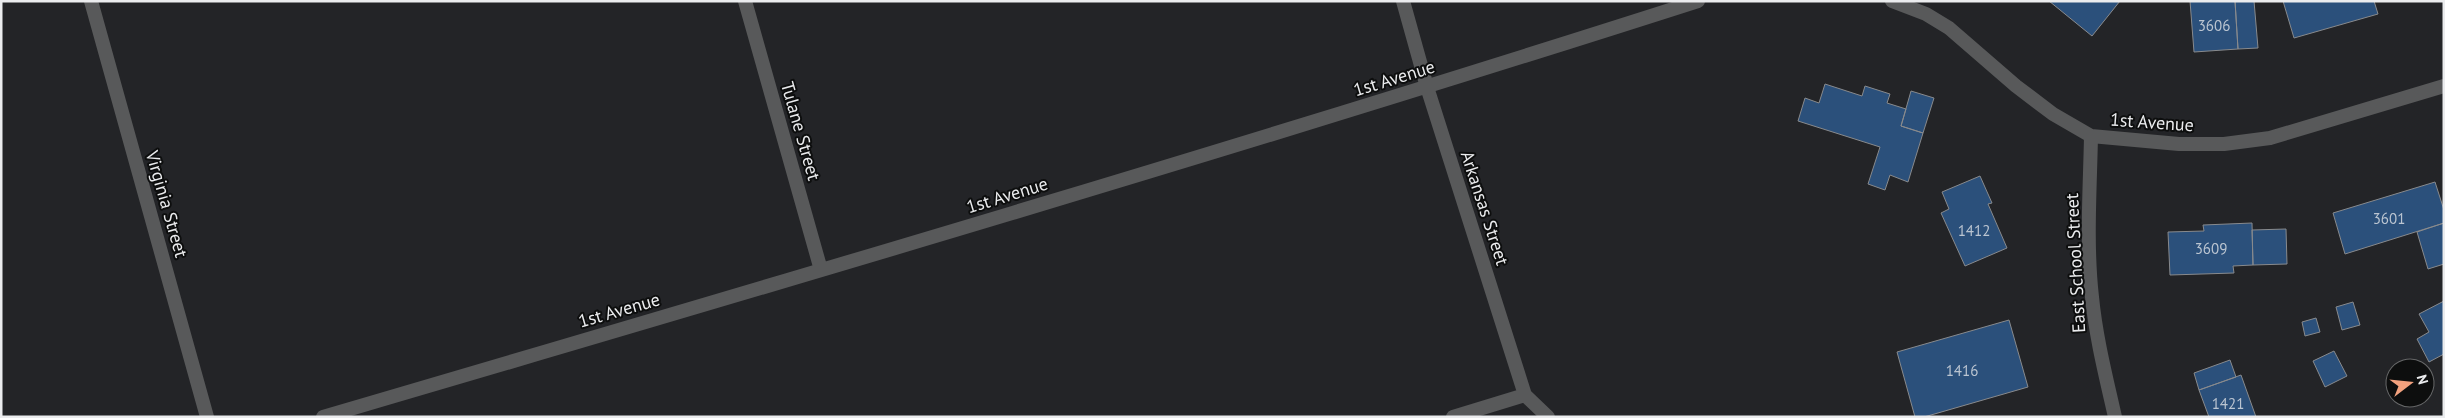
<svg xmlns="http://www.w3.org/2000/svg" width="2445" height="418" font-family="'PT Sans',sans-serif">
<style>
.building{fill:#2b507b;stroke:#888a8d}
.lines{fill:none;stroke-linecap:round;stroke-linejoin:round}
.minor{stroke:#58595a;stroke-width:14}
.labels{text-anchor:middle;dominant-baseline:central;stroke-width:4;stroke-linejoin:round;paint-order:stroke}
.number-label{font-size:15px;fill:#bbc5d1}
.street-label{font-size:18px;fill:#ebecee;stroke:#0d0e0e}
</style>
<rect width="100%" height="100%" fill="#232427"/>
<!-- building -->
<path class="building" d="M2049 1H2120L2092 36Z
M2190 1H2235L2238 49 2194 52Z
M2235 1H2254L2258 48 2238 49Z
M2283 1H2374L2378 14 2294 38Z
M1825 84 1862 96 1865 86 1890 94 1887 103 1906 109 1901 126 1923 133 1908 182 1890 175 1885 190 1868 184 1880 147 1798 121 1805 98 1819 103Z
M1911 91 1934 98 1923 133 1901 126Z
M1980 176 1992 203 1988 204 2007 248 1965 266 1941 213 1949 209 1942 192Z
M2435 182 2444 210V223L2345 254 2333 213Z
M2252 223 2253 265 2233 266 2234 273 2170 275 2168 232 2204 231 2203 225Z
M2444 223V264L2428 269 2417 232Z
M2286 229 2287 264 2253 265 2252 230Z
M2444 301V354L2429 362 2417 339 2429 332 2419 314Z
M2353 302 2360 325 2342 330 2336 307Z
M2316 318 2320 332 2305 336 2302 322Z
M2009 320 2028 387 1924 417H1915L1897 352Z
M2334 351 2347 376 2325 387 2313 361Z
M2230 360 2236 377 2199 390 2194 373Z
M2241 375 2256 417H2209L2199 390Z"/>
<g class="lines">
<!-- minor -->
<path class="minor" d="M91 1 207 417
M745 1 821 270
M1403 1 1427 87 1525 395 1548 417
M1892 1 1926 14 1949 28 2016 86 2053 114 2091 136 2179 144H2224L2270 138 2444 86
M2091 136C2090 189 2086 244 2092 297 2096 338 2106 377 2115 417
M323 417C783 282 1242 147 1698 1
M1453 417 1525 395"/>
</g>
<g class="labels">
<!-- number labels -->
<g class="number-label">
<text x="2214" y="25">3606</text>
<text x="2389" y="218">3601</text>
<text x="1974" y="230">1412</text>
<text x="2211" y="248">3609</text>
<text x="1962" y="370">1416</text>
<text x="2228" y="403">1421</text>
</g>
<!-- street labels -->
<g class="street-label">
<text transform="translate(1394 78) rotate(-17)">1st Avenue</text>
<text transform="translate(2152 122) rotate(4)">1st Avenue</text>
<text transform="translate(801 131) rotate(74)">Tulane Street</text>
<text transform="translate(1007 195) rotate(-17)">1st Avenue</text>
<text transform="translate(167 204) rotate(74)">Virginia Street</text>
<text transform="translate(1485 208) rotate(72)">Arkansas Street</text>
<text transform="translate(2075 263) rotate(-93)">East School Street</text>
<text transform="translate(619 310) rotate(-16)">1st Avenue</text>
</g>
</g>
<!-- border -->
<rect width="2445" height="418" fill="none" stroke="#ebecee" stroke-width="5"/>
<!-- north arrow -->
<g transform="translate(2410 383) rotate(74)"><circle r="24" fill="#0d0e0e" stroke="#666768"/>
<path d="M0-4L9 19L0 12L-9 19Z" fill="#f2a17e"/>
<text y="-8" font-size="14" font-weight="bold" text-anchor="middle" fill="#ebecee">N</text>
</g>
</svg>
